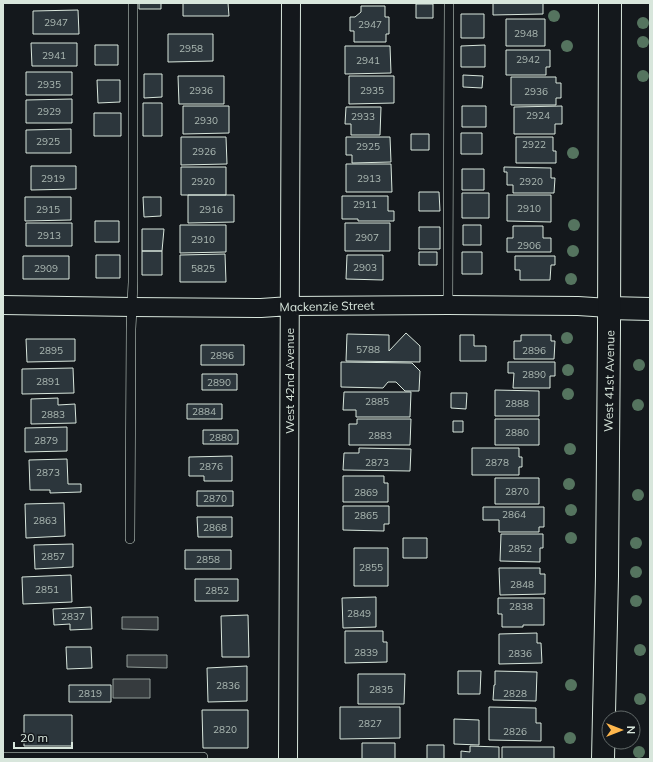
<svg xmlns="http://www.w3.org/2000/svg" width="653" height="762" font-family="Mulish,sans-serif">
<style>
.water{fill:#363b3e;stroke:#939e99}
.building{fill:#2c363c;stroke:#d8e6dc}
.lines{fill:none;stroke-linecap:round;stroke-linejoin:round}
.service-casing{stroke:#d8e6dc;stroke-width:10}
.minor-casing{stroke:#d8e6dc;stroke-width:20}
.tertiary-casing{stroke:#d8e6dc;stroke-width:24}
.secondary-casing{stroke:#d8e6dc;stroke-width:24}
.service{stroke:#14181c;stroke-width:9}
.minor{stroke:#14181c;stroke-width:18}
.tertiary{stroke:#14181c;stroke-width:22}
.secondary{stroke:#14181c;stroke-width:22}
.tree{fill:#55745f}
.labels{text-anchor:middle;dominant-baseline:central;stroke-width:3;stroke-linejoin:round;paint-order:stroke}
.number-label{font-size:10px;fill:#adbab4}
.street-label{font-size:12px;fill:#d8e6dc;stroke:#14181c}
</style>
<rect width="100%" height="100%" fill="#14181c"/>
<!-- water -->
<path class="water" d="M122 617H158V630L122 629Z
M127 655H167V668L127 667Z
M113 679H150V698H113Z"/>
<!-- building -->
<path class="building" d="M139 3H161V9H139Z
M183 3H228L229 16H183Z
M493 3H543V14L493 15Z
M416 4H433V18H416Z
M361 6H385V17H389V34H386V42H354V31H350V17H355L361 12Z
M78 10 79 34H33V11Z
M461 14H484V38H461Z
M506 19H545V46H506Z
M168 34H213V61L168 62Z
M31 43H77V66H32Z
M95 45H118V65H95Z
M485 45V67H461V46Z
M345 46H390L391 73 345 74Z
M506 50H550V67H546V75H506Z
M26 72H72V95H26Z
M144 74H162V97L144 98Z
M463 75 483 76 482 88 463 87Z
M178 76H224V104H179Z
M349 76H394V103L349 104Z
M511 77H556V83H561V98H556V105H511Z
M97 80H120V102L98 103Z
M72 99V123H26V100Z
M143 103H162V136H143Z
M183 106H229V133L183 134Z
M462 106H486V127H462Z
M562 106V124H555V134H514V107Z
M346 107H381L380 135H351V124H345Z
M94 113H121V136H94Z
M71 129V153H26V130Z
M461 133H482V154H461Z
M411 134H429V150H411Z
M181 137H226L227 164 181 165Z
M346 137H390L391 162 352 163V155H346Z
M516 137H553V151H556V163H516Z
M346 164H391L392 192H346Z
M31 166H76V189L31 190Z
M181 167H226V195H181Z
M504 167 551 168V178H555L554 193H513V185H507V172H504Z
M462 169H484V190H462Z
M419 192H439L440 211H419Z
M462 193H489V218H462Z
M188 195H234V222L188 223Z
M507 195H551V222L507 221Z
M342 196H388V211H394V221H358V219H342Z
M25 197H71V220L25 221Z
M143 197H161V216L144 217Z
M95 221H119V242H95Z
M26 223H72V246H26Z
M345 223H390V251H345Z
M180 225H226V252L180 253Z
M463 225H481V245H463Z
M513 226H543V238H551V252H507V238H513Z
M419 227H440V249H419Z
M142 229H164L162 251H142Z
M142 251H162V275H142Z
M419 252H437V265H419Z
M462 252H482V274H462Z
M225 254 226 282H180V255Z
M96 255H120V278H96Z
M347 255H383V280L346 279Z
M23 256H69V279H23Z
M515 256H555V265H551L550 280H520V270H515Z
M406 333 420 346V362L346 361 347 334 389 335V351Z
M460 335H474V346H486V361H460Z
M521 335H551V341H555L554 359H514V341H521Z
M26 339H75V361L27 362Z
M201 345H244V365H201Z
M341 362 412 363 420 371 419 391H405L396 382H388L383 388 341 387Z
M508 362H555V376H550V388H513L514 373H508Z
M73 368 74 393 22 394V369Z
M202 374H237V390H202Z
M495 390 539 391V416H495Z
M344 392H411L410 417H356V410H343Z
M451 393H467L466 409 451 408Z
M58 398V405L75 404 76 423 31 424V399Z
M187 404H222V419H187Z
M357 419H411L410 445H349V424H357Z
M495 419H539V445H495Z
M453 421H463V432H453Z
M67 427V451L25 452V428Z
M203 430H238V444H203Z
M359 448 411 449 410 471 343 470 344 453H359Z
M472 448H519V457H522V467H519V475H472Z
M232 456V481H204V476H189V457Z
M67 459 68 484H81V492L50 493V490H30L29 460Z
M343 476H384V483H388V502H343Z
M495 478H539V504H495Z
M197 491H233V506H197Z
M64 503 65 536 26 538 25 504Z
M343 506H389V524H384V531L343 530Z
M483 507H544V527H539V532H499V520H483Z
M197 517H232V537H198Z
M501 534H543V548H540V562L500 561Z
M403 538H427V558H403Z
M73 544V567L35 569 34 545Z
M354 548H388V586H354Z
M185 550H231V569H185Z
M499 568H540V574H545V594L500 595Z
M71 575 72 602 23 604 22 577Z
M195 579H238V601H195Z
M376 597V627L343 628 342 598Z
M498 598H544V625H523V627H502V614H498Z
M91 607 92 629 70 630V624L54 625 53 609Z
M248 615 249 657H222L221 616Z
M345 631H383V642H387V662L345 663Z
M537 633V643H541L542 663 499 664V634Z
M66 647H91L92 668 67 669Z
M247 666V701L208 702 207 668Z
M458 671H481L480 694H458Z
M495 671 537 672 536 701 493 700 494 685H495Z
M358 674H405L404 704H358Z
M69 685H111V702H69Z
M340 707H400V738L340 739Z
M489 707 536 708V723H541V741L489 740Z
M202 710H248V748H203Z
M24 715H72V746H24Z
M454 719 479 720V745L454 744Z
M362 743H395V759H362Z
M427 745H444V759H427Z
M470 746 499 747V759H461V751L470 752Z
M502 747H554V759H502Z"/>
<g class="lines">
<defs>
<path id="service" d="M448 305 449 3
M130 539 131 329 133 282V3
M3 757H203"/>
<path id="minor" d="M3 305 132 307 261 308 290 306 448 305 578 306 609 308
M288 759 291 3"/>
<path id="tertiary" d="M609 308 650 309"/>
<path id="secondary" d="M603 759 607 576 609 329 610 3"/>
</defs>
<!-- service casing -->
<use href="#service" class="service-casing"/>
<!-- minor casing -->
<use href="#minor" class="minor-casing"/>
<!-- tertiary casing -->
<use href="#tertiary" class="tertiary-casing"/>
<!-- secondary casing -->
<use href="#secondary" class="secondary-casing"/>
<!-- service -->
<use href="#service" class="service"/>
<!-- minor -->
<use href="#minor" class="minor"/>
<!-- tertiary -->
<use href="#tertiary" class="tertiary"/>
<!-- secondary -->
<use href="#secondary" class="secondary"/>
</g>
<!-- trees -->
<g class="tree">
<circle cx="554" cy="16" r="6"/>
<circle cx="643" cy="23" r="6"/>
<circle cx="643" cy="42" r="6"/>
<circle cx="567" cy="46" r="6"/>
<circle cx="643" cy="76" r="6"/>
<circle cx="573" cy="153" r="6"/>
<circle cx="574" cy="225" r="6"/>
<circle cx="573" cy="251" r="6"/>
<circle cx="571" cy="279" r="6"/>
<circle cx="567" cy="338" r="6"/>
<circle cx="639" cy="365" r="6"/>
<circle cx="568" cy="370" r="6"/>
<circle cx="568" cy="394" r="6"/>
<circle cx="638" cy="405" r="6"/>
<circle cx="570" cy="449" r="6"/>
<circle cx="569" cy="484" r="6"/>
<circle cx="638" cy="495" r="6"/>
<circle cx="571" cy="510" r="6"/>
<circle cx="571" cy="538" r="6"/>
<circle cx="636" cy="543" r="6"/>
<circle cx="636" cy="572" r="6"/>
<circle cx="636" cy="601" r="6"/>
<circle cx="640" cy="650" r="6"/>
<circle cx="571" cy="685" r="6"/>
<circle cx="640" cy="699" r="6"/>
<circle cx="570" cy="738" r="6"/>
<circle cx="639" cy="752" r="6"/>
</g>
<g class="labels">
<!-- number labels -->
<g class="number-label">
<text x="56" y="22">2947</text>
<text x="370" y="24">2947</text>
<text x="526" y="33">2948</text>
<text x="191" y="48">2958</text>
<text x="54" y="55">2941</text>
<text x="528" y="59">2942</text>
<text x="368" y="60">2941</text>
<text x="49" y="84">2935</text>
<text x="201" y="90">2936</text>
<text x="372" y="90">2935</text>
<text x="536" y="91">2936</text>
<text x="49" y="111">2929</text>
<text x="538" y="115">2924</text>
<text x="363" y="116">2933</text>
<text x="206" y="120">2930</text>
<text x="48" y="141">2925</text>
<text x="534" y="144">2922</text>
<text x="368" y="146">2925</text>
<text x="204" y="151">2926</text>
<text x="53" y="178">2919</text>
<text x="369" y="178">2913</text>
<text x="203" y="181">2920</text>
<text x="531" y="181">2920</text>
<text x="365" y="204">2911</text>
<text x="529" y="208">2910</text>
<text x="48" y="209">2915</text>
<text x="211" y="209">2916</text>
<text x="49" y="235">2913</text>
<text x="367" y="237">2907</text>
<text x="203" y="239">2910</text>
<text x="529" y="245">2906</text>
<text x="365" y="267">2903</text>
<text x="46" y="268">2909</text>
<text x="203" y="268">5825</text>
<text x="368" y="349">5788</text>
<text x="51" y="350">2895</text>
<text x="534" y="350">2896</text>
<text x="222" y="355">2896</text>
<text x="534" y="374">2890</text>
<text x="48" y="381">2891</text>
<text x="219" y="382">2890</text>
<text x="377" y="401">2885</text>
<text x="517" y="403">2888</text>
<text x="204" y="411">2884</text>
<text x="53" y="414">2883</text>
<text x="517" y="432">2880</text>
<text x="380" y="435">2883</text>
<text x="221" y="437">2880</text>
<text x="46" y="440">2879</text>
<text x="377" y="462">2873</text>
<text x="497" y="462">2878</text>
<text x="211" y="466">2876</text>
<text x="48" y="472">2873</text>
<text x="517" y="491">2870</text>
<text x="366" y="492">2869</text>
<text x="215" y="498">2870</text>
<text x="514" y="514">2864</text>
<text x="366" y="515">2865</text>
<text x="45" y="520">2863</text>
<text x="215" y="527">2868</text>
<text x="520" y="548">2852</text>
<text x="53" y="556">2857</text>
<text x="208" y="559">2858</text>
<text x="371" y="567">2855</text>
<text x="522" y="584">2848</text>
<text x="47" y="589">2851</text>
<text x="217" y="590">2852</text>
<text x="521" y="606">2838</text>
<text x="359" y="613">2849</text>
<text x="73" y="616">2837</text>
<text x="366" y="652">2839</text>
<text x="520" y="653">2836</text>
<text x="228" y="685">2836</text>
<text x="381" y="689">2835</text>
<text x="90" y="693">2819</text>
<text x="515" y="693">2828</text>
<text x="370" y="723">2827</text>
<text x="225" y="729">2820</text>
<text x="515" y="731">2826</text>
</g>
<!-- street labels -->
<g class="street-label">
<text transform="translate(327 306) rotate(-1)">Mackenzie Street</text>
<text transform="translate(289 381) rotate(-90)">West 42nd Avenue</text>
<text transform="translate(609 381) rotate(-89)">West 41st Avenue</text>
</g>
</g>
<!-- border -->
<rect width="653" height="762" fill="none" stroke="#d8e6dc" stroke-width="8"/>
<!-- north arrow -->
<g transform="translate(621 730) rotate(90)"><circle r="19" fill="#14181c" stroke="#626a69"/>
<path d="M0-3L7 15L0 10L-7 15Z" fill="#ffb74d"/>
<text y="-6" font-size="11" font-weight="bold" text-anchor="middle" fill="#d8e6dc">N</text>
</g>
<!-- scale -->
<path d="M14 742v6h58v-6" fill="none" stroke="#d8e6dc" stroke-width="2"/>
<text x="20" y="742" font-size="12" fill="#d8e6dc" stroke="#14181c" stroke-width="3" paint-order="stroke">20 m</text>
</svg>
